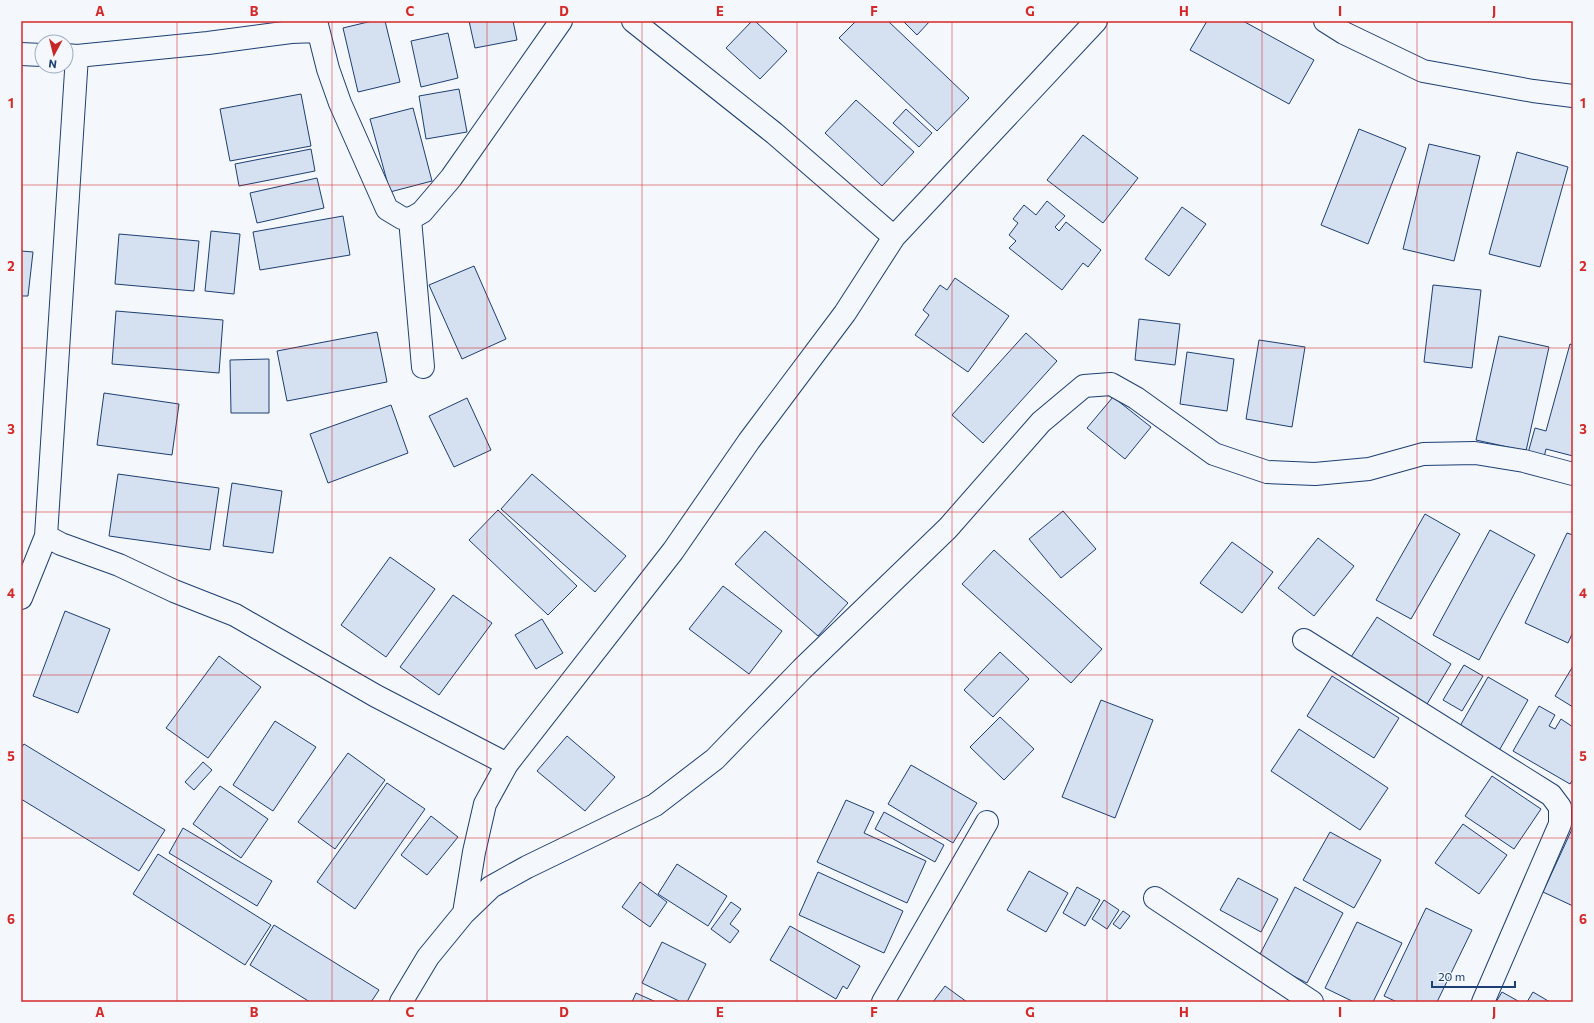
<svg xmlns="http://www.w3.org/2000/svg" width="1594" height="1023" font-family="Commissioner,sans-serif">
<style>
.building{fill:#d5e0f0;stroke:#1d3f73}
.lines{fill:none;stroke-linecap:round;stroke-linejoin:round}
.street-casing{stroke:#1d3f73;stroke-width:24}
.street{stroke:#f4f7fb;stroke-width:22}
.grid{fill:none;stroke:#d62828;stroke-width:1;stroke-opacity:0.55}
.neatline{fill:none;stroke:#d62828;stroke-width:1.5}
.grid-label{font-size:13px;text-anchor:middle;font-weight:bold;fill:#d62828}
</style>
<rect width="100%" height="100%" fill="#f4f7fb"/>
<!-- building -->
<path class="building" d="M372 21H385L400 82 358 92 343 28Z
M469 21H513L517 40 475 48Z
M752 21H755L787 51 760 79 726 48Z
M856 21H888L969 98 937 131 839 38Z
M903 21H930L917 35Z
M1207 21H1243L1314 60 1289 104 1190 50Z
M448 33 458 78 421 87 411 41Z
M459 89 467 132 426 139 419 96Z
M301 94 311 146 230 161 220 109Z
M856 100 914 152 882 186 825 133Z
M413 108 432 181 390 192 370 119Z
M906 109 932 133 919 147 893 123Z
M1359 129 1406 148 1368 244 1321 225Z
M1083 135 1138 178 1103 223 1047 180Z
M1429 144 1480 156 1454 261 1403 249Z
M311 149 315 171 239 186 235 164Z
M1517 152 1568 167 1540 267 1489 254Z
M317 178 324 208 257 223 250 193Z
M1047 201 1065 216 1055 227 1059 231 1066 222 1101 250 1088 267 1083 263 1062 290 1009 248 1016 241 1009 235 1018 223 1013 219 1024 205 1036 215Z
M1182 207 1206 224 1169 276 1145 259Z
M343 216 350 255 260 270 253 232Z
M211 231 240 234 234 294 205 291Z
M119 234 199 241 194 291 115 284Z
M21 251 33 252 28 296H21Z
M474 266 506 339 462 359 429 285Z
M955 278 1009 316 968 372 915 335 929 315 923 310 940 285 947 290Z
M1433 285 1481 290 1472 368 1424 362Z
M116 311 223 320 219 373 112 364Z
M1139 319 1180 324 1175 365 1135 360Z
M377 332 387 382 287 401 277 351Z
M1026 333 1057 361 983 443 952 415Z
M1499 336 1549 347 1526 451 1476 440Z
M1259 340 1305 347 1292 427 1246 419Z
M1570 344 1573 345V456L1546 449 1544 457 1528 453 1535 428 1546 431Z
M1187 352 1234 359 1227 411 1180 404Z
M269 359V413H231L230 360Z
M104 393 179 404 172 455 97 445Z
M1113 397 1151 427 1125 459 1087 428Z
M467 398 491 450 454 467 429 416Z
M391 405 408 453 328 483 310 434Z
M118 474 219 488 210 550 109 536Z
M532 474 626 556 595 592 501 509Z
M232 483 282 491 273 553 223 546Z
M498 510 577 586 548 615 469 540Z
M1063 511 1096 549 1061 578 1029 539Z
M1425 514 1460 534 1411 619 1376 600Z
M1490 530 1535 555 1479 660 1433 635Z
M765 531 848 603 818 636 735 564Z
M1567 533 1573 535V632L1568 643 1525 623Z
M1318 538 1354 566 1314 616 1278 588Z
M1232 542 1273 572 1242 613 1200 583Z
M994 550 1102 649 1071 683 962 584Z
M390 557 435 589 386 657 341 625Z
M723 586 782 631 749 674 689 629Z
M453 595 492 623 439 695 400 667Z
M65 611 110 629 78 713 33 696Z
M1377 617 1451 664 1427 704 1351 657Z
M542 619 563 653 536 669 515 635Z
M1000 652 1029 679 993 717 964 690Z
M219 656 261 687 208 758 166 728Z
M1464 665 1483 676 1462 711 1443 700Z
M1573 666V707L1555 696Z
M1332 676 1399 718 1374 758 1307 716Z
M1488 677 1528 700 1496 756 1456 733Z
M1101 700 1153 720 1115 818 1062 797Z
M1539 706 1555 715 1549 726 1555 729 1561 719 1573 727V779L1570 784 1513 751Z
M1000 717 1034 749 1004 780 970 747Z
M275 721 316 747 273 811 233 785Z
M1299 729 1388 788 1360 830 1271 771Z
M567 736 615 777 585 811 537 771Z
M24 744 165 830 139 871 21 799V748Z
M348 753 385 780 335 849 298 822Z
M203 762 212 770 194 790 185 782Z
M911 765 977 803 953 843 888 804Z
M1492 776 1541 809 1514 849 1465 816Z
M387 783 425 809 355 909 317 882Z
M220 786 268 819 241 858 193 824Z
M846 800 874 812 864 833 926 861 907 903 817 862Z
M884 812 944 845 935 862 875 829Z
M431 816 458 837 427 875 401 855Z
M1463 824 1507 855 1479 894 1435 863Z
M1573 827V906L1543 892Z
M183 828 272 881 257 906 169 853Z
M1330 832 1381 860 1354 908 1303 880Z
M158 854 271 925 245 965 133 894Z
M677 864 727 896 708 926 658 894Z
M1029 871 1068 893 1046 932 1007 910Z
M818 872 903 911 884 953 799 915Z
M1238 878 1278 899 1261 932 1220 910Z
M640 882 667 902 650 927 622 907Z
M1077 887 1100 900 1085 926 1063 913Z
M1295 887 1343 913 1307 983 1258 958Z
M1104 900 1119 910 1107 929 1092 919Z
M731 902 741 909 730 924 739 931 730 943 711 929Z
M1426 908 1472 930 1437 1002H1397L1384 996Z
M1123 911 1130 916 1120 929 1113 924Z
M1357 922 1402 943 1373 1002H1354L1325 988Z
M274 925 379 990 371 1002H310L250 965Z
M790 926 860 966 847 989 843 986 836 999 770 960Z
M662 942 706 964 687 1002H681L642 983Z
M945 986 967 1002H933Z
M1502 992 1518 1001 1517 1002H1496Z
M1533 992 1550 1002H1527Z
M636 993 656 1002H632Z"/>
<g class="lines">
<defs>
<path id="street" d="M316 21 328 69 340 103 387 209 402 218 410 219 422 212 451 178 561 21
M633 21 774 133 894 237
M1325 21 1344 33 1423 71 1533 91 1573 96
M21 54 42 55
M66 55 77 56 208 43 291 32 318 31
M410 219 423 367
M46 536 61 544 119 565 174 591 235 615 376 696 507 764
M21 598 46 536 77 56
M1304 640 1551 795 1560 807V824L1483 1002
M1155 898 1312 1002
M464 913 474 852 485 804 507 764 673 551 749 441 845 313 894 237 1096 21
M401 1002 428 957 464 913 491 887 527 867 655 805 715 759 802 669 948 528 1041 422 1084 386 1111 384 1136 398 1214 454 1267 472 1315 474 1369 469 1423 454 1475 453 1524 461 1573 474
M883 1002 987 822"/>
</defs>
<!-- street casing -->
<use href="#street" class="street-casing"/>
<!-- street -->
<use href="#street" class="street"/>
</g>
<!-- grid -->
<path class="grid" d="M177 21V1002M332 21V1002M487 21V1002M642 21V1002M797 21V1002M952 21V1002M1107 21V1002M1262 21V1002M1417 21V1002M21 185H1573M21 348H1573M21 512H1573M21 675H1573M21 838H1573"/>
<!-- border -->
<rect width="1594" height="1023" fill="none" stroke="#f4f7fb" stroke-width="44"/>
<!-- north arrow -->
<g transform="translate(54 54) rotate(187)"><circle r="19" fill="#f4f7fb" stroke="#9eadc5"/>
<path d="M0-3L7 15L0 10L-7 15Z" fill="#c62828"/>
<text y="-6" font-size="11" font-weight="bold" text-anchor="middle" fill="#1d3f73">N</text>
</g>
<!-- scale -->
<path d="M1432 981v6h83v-6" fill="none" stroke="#1d3f73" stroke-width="2"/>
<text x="1438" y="981" font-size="12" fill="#1d3f73" stroke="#f4f7fb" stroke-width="3" paint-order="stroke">20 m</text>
<rect x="22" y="22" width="1550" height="979" class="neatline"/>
<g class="grid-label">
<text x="100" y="16">A</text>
<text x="254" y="16">B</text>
<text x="410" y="16">C</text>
<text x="564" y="16">D</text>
<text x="720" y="16">E</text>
<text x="874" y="16">F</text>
<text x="1030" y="16">G</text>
<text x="1184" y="16">H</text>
<text x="1340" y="16">I</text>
<text x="1494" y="16">J</text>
<text x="11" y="108">1</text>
<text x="1583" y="108">1</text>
<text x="11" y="271">2</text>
<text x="1583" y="271">2</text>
<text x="11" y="434">3</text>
<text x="1583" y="434">3</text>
<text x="11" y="598">4</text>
<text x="1583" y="598">4</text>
<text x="11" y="761">5</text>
<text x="1583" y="761">5</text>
<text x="11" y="924">6</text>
<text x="1583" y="924">6</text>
<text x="100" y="1017">A</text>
<text x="254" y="1017">B</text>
<text x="410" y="1017">C</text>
<text x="564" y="1017">D</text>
<text x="720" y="1017">E</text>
<text x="874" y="1017">F</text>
<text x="1030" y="1017">G</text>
<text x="1184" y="1017">H</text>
<text x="1340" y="1017">I</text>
<text x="1494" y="1017">J</text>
</g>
</svg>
